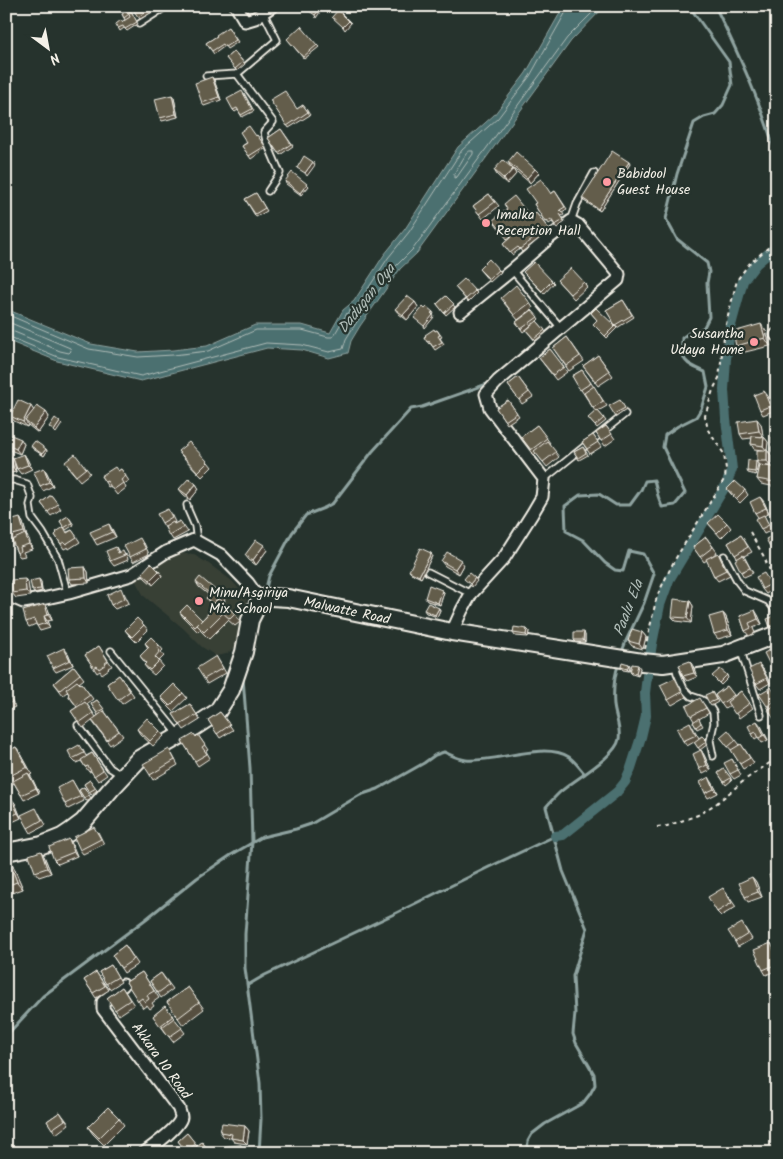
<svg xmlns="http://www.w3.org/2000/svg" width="783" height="1159" font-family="Kalam,sans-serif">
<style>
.built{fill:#394036}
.water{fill:#4b6f70;stroke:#8fa3a0}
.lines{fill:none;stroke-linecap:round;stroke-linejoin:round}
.shore{stroke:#b0bdb8;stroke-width:1}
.stream{stroke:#8fa3a0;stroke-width:3}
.canal{stroke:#4b6f70;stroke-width:10}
.lane-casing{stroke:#f4f1e8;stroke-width:9}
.street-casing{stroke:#f4f1e8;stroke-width:15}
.secondary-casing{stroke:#f4f1e8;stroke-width:20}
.path{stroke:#f4f1e8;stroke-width:2;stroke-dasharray:4 4;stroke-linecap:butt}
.lane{stroke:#26332d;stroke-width:5.5}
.street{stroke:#26332d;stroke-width:11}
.secondary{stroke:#26332d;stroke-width:16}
.wall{fill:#565041;stroke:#f4f1e8}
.shaded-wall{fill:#464135;stroke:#f4f1e8}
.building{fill:#645d4c;stroke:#f4f1e8}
.poi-dot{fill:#ff9aa2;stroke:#26332d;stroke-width:2}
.labels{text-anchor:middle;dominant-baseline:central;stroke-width:4.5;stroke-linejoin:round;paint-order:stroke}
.poi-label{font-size:14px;fill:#f4f1e8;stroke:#26332d;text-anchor:start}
.street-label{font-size:14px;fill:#f4f1e8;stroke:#26332d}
.water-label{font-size:15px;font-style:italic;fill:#b0bdb8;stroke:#26332d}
</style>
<rect width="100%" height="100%" fill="#26332d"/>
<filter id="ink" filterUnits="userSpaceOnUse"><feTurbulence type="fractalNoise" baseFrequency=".02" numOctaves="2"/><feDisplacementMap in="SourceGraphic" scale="10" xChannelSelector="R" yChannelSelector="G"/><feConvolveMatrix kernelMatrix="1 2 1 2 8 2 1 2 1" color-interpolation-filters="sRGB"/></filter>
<g filter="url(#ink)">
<!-- built -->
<path class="built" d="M179 553 194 555 209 564 232 581 245 596 249 607 238 645 232 650 226 654 216 656 202 647 183 628 144 596 136 582 137 577 165 559Z"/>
<!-- water -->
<path class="water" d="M564 6H605L571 41 417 253 400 269 360 326 351 341 348 353 329 358 302 350 267 348 141 381 57 361 6 340V309L91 344 138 352 173 350 207 346 255 325H302L330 333 343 310 354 301 384 255 405 229 458 147 494 115 526 73Z"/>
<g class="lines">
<!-- shore -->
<path class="shore" d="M470 151H473V154L457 177 454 178V174L466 154Z
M6 314 89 349 138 357 173 355 208 351 256 330H302L328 337H333L347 313 358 304 388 258 409 232 462 150 498 118 530 76 567 10 568 6
M6 321 70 348 71 351 69 353 60 351 12 331 6 330
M6 336 10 337 58 357 141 376 266 343 302 345 329 352 343 349 346 339 356 323 396 266 413 249 567 38 599 6"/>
<!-- stream -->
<path class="stream" d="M715 6C739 55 762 105 777 158
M265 592 269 576 292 533 306 515 324 508 333 503 372 452 411 409 422 407 490 383
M621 654 626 641 644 603 654 574 643 554 629 551 623 571 615 570 605 563 583 540 566 531 565 506 580 495 599 494 616 505H630L641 490 645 481 654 480 658 496 662 507 675 505 685 493 663 447 665 435 678 426 696 417 701 409 708 387 705 372C684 363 681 361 682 338L690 332 699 330 704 327 709 317 707 283 709 272 707 263 677 239 666 219 677 174 694 123 704 117 715 114 723 105 732 85 729 62 689 6
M243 678 250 768 252 842 245 934V968L260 1083 261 1119 259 1153
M248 985 265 975 394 914 489 867 555 836
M6 1036 43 996 146 919 197 878 231 855 262 837 296 829 311 824 360 795 378 789 424 763 435 755 444 752C451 755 458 759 466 760 495 763 544 741 569 757 575 761 580 769 585 774
M527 1153 528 1141 532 1134 545 1124 583 1103 590 1094 595 1085 594 1074 576 1043 573 1034 575 1013 573 976 587 929 563 871 546 807C550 802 555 797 559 793 573 780 616 757 619 739 621 728 615 716 614 705 613 691 614 676 619 663"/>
<!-- canal -->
<path class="canal" d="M555 836 563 835 617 792 625 782 631 768 641 737 646 716 645 693 647 676 652 644 660 605 669 580 726 485 732 469 726 419 724 390 726 359 730 329 743 281 756 264 777 246"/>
<defs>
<path id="lane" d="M263 12 277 40 237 74 273 122 264 132 266 140 280 173 268 191
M139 24 167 6
M206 76 237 74
M571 221 577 204 594 173
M512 270 561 328
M775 449H777
M544 479 625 414
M6 480H14L27 484 32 498 30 505 32 518 43 533 58 559 66 588 69 593
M187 505 188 510 195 526 197 541
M724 556 738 582 745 591 768 601 773 607 777 615
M428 572 471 594
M111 651 179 735
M741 651 761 715
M675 664 677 673 684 689 691 696 700 699 707 703 713 712 714 723 710 741 713 756
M78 725 110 768 121 775
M776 905H777"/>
<path id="street" d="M236 6 245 21 255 18 272 6
M776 335H777
M6 587 14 598 23 602 42 599 69 593 131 575 166 552 194 540 221 555 248 583 260 600
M452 632 462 610 471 594 504 558 532 514 542 497 544 479 490 408 486 394 498 381 618 280 619 274 578 225 571 221 549 238 512 270 460 312
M123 985 103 1002V1009L179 1109C179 1112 181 1114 181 1117 180 1127 152 1147 144 1153"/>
<path id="secondary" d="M6 852 42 845 62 837 71 831 83 822 111 789 139 759 190 730 217 712 231 690 244 652 250 620 260 600 265 597H271L288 598 452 632 642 662 663 664 723 655 777 634"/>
</defs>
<!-- lane casing -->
<use href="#lane" class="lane-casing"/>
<!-- street casing -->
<use href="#street" class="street-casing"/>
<!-- secondary casing -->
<use href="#secondary" class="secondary-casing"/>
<!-- path -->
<path class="path" d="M750 532 763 555 777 586
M645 649 657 596 674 561 725 478 726 469 724 454 708 430 705 416 713 390 719 378 725 328 737 280 749 264 777 240
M657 827 667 826 698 815 717 803 746 779 777 758"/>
<!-- lane -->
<use href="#lane" class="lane"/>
<!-- street -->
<use href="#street" class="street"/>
<!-- secondary -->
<use href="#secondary" class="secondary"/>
</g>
<!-- wall -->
<path class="wall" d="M131 6H151L154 11 140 19Z
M131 11 138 24 127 31 124 28 120 31 116 24 125 20 122 14Z
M228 27 238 42 227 49 225 46 214 54 206 43 217 36Z
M289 41 317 45 319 47 304 59Z
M234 51 245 64 237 71 226 58Z
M214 80 221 100 204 106 202 103Z
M244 93 254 111 242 117 238 110 235 112 233 110Z
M172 95 174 98 178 117 162 121 160 118Z
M270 100 297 109 303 105 310 115 289 128Z
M281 129 293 146 280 155 268 138Z
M257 135 266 148 251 159 242 146Z
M508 162 539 173 530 183 511 167Z
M630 164 600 211 584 201 582 198Z
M513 169 516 174 507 184 497 175 494 170Z
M285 181 309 186 301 195 286 184Z
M555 191 567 209 562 212 564 215 561 216 565 222 557 228 552 222 549 224 547 221 545 222 534 204Z
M256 193 267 211 256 217 245 199Z
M489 194 499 206 483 219 473 206Z
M536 213 550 230 522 252 520 249 512 255 503 244 511 237 510 236 507 239 493 220 531 217Z
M479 269 499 270 501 272 490 282Z
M523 272 552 281 554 283 544 294Z
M557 280 584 282 587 287 574 299Z
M455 287 475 291 477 293 468 302Z
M446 296 455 307 446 315 437 304Z
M623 300 634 317 617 328 606 310Z
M415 302 418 307 407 320 399 314 395 309Z
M504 303H530L533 308 518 320Z
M532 310 539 319 537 321 546 332 535 341 526 330 534 323 523 332 516 322Z
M591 313 615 326 617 328 607 338 593 324 597 320Z
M437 330 442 337 440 338 444 344 435 350 430 343 429 344 424 337Z
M766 331 770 346 741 353 736 346Z
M567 337 584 361 569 371 553 348Z
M550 349 567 372 556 380 539 358Z
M598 355 613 376 598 386 583 366Z
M582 370 607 406 598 411 606 421 597 428 590 420 595 411 572 376Z
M518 377 533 397 522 404 508 385Z
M768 396 773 411 763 415 760 410Z
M508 400 519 416 507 424 496 408Z
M620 400 626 410 616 417 614 414Z
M33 410 46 412 49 417 38 433 28 425 27 427 14 421 10 416Z
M761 424 763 436 758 437H764L768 442 767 450 771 455V466H765L777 468V487L761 484 757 479 760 465 757 461 763 450 754 449 751 444 752 438 743 439 740 434Z
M537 425 550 443 549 444 559 457 547 467 536 453 534 455 521 437Z
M606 426 615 439 605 446 596 433Z
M593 435 601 447 590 454 582 442Z
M10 438 24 444 20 454 10 450 7 445Z
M31 446 46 449 47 451 44 456 33 449Z
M583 447 588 455 579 460 574 452Z
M178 451 208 462 212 467 202 477 182 456Z
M24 454 27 459 32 469 21 474 17 469 14 462 16 472 6 474V456H11L14 460Z
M758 464 756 475 748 473 747 471Z
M68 467 86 468 90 473 80 481Z
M44 468 47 473 53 486 43 491 40 486Z
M121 469 129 481 124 484 126 488 117 495 110 486 108 487 101 476 118 471Z
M196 484 199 489 190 500 183 494 179 489Z
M727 489 745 490 748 495 740 503 731 494Z
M51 495 61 509 51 516 41 503Z
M760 497 764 502 769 513 764 516 772 530 764 534 761 529 758 517 755 513Z
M171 514 175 522 174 523V524L180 521 188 532 173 540 162 523Z
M68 516 74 525 66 530 60 521Z
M20 518 23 523 27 537 32 549 23 552 25 556 20 557 17 553 12 541 9 536Z
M708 523H727L731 528 721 538Z
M112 529 116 537 97 545 94 540Z
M72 530 80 542 69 549 68 547 64 549 55 535 67 532Z
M741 535 752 552 744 556 753 573 744 577 741 572 737 558 728 543Z
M706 537 717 552 711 557 721 558 730 575 718 581 714 576 707 560 704 562 693 547Z
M144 543 149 554 133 562 130 557Z
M116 547 119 552 127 555 128 560 114 566 110 561Z
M267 550 256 565 249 560 245 555Z
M431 553 432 556 421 578 411 573 409 571Z
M441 561 464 565 459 574 445 566Z
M85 567 88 572 89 583 72 584 69 579Z
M159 571 162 576 153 585 145 578 142 573Z
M768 578 774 589 766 594 762 589Z
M25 579 28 583 30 596 16 598 12 593Z
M39 579 41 582 42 591 34 593 32 590Z
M196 582 213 588 225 600 223 603 235 614 240 622 235 626 228 620 209 639 200 630 198 632 183 617 180 612 202 620 214 607 210 603 206 598 209 595 199 587Z
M444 592 440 605 427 601 425 598Z
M124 593 129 603 115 609 111 605Z
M690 601 693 606 691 623 676 621 672 617Z
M45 604 48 609 52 620 47 621 50 628 40 631 36 624 29 627 26 622Z
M439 608 440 610 437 617 426 613 424 610Z
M723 613 726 617 732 635 718 639 714 634Z
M758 615 762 624 753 628 755 633 749 636 745 631 740 616Z
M774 616 777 622V627L772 629 770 627Z
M144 625 148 630 136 642 129 635 125 630Z
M527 629 529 631 528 637 515 636 513 633Z
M642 632 646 637 643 649 632 646 628 641Z
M585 635V642H576L574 640Z
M145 643 159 645 163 650 161 652 164 656 159 661 163 666 154 675 148 670 144 665 146 664 140 656 148 648Z
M99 646 112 666 108 668 109 669 102 674 100 671 97 673 85 655Z
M777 646V669L774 670 770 665Z
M68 653 73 665 56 672 53 668Z
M216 656 226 673 207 684 204 679Z
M629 664 630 666 629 671 623 670 621 667Z
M74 666 84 679 79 683 80 684 81 683 93 699 87 704 96 717 98 715 91 704 97 700 105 711V712L123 736 110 745 92 721 83 728 71 711 77 707 68 695 69 694 67 692 63 695 54 683Z
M693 666 697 677 687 681 683 676Z
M640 668 638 676 632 674 630 672Z
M763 669 770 683 760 689 756 684Z
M119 675 134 696 122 704 107 684Z
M727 675 728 678 721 685 712 676Z
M675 678 686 697 672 705 668 700Z
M727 686 734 696 741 691 753 708 739 718 730 705 725 709 715 695Z
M6 692 15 707 6 711Z
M712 692 718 702 711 706 709 703Z
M183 693 187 698 173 711 164 702 161 697Z
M777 696V723L767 706Z
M703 703 709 713 699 719 703 726 697 729 693 722 694 721 691 716Z
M190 704 200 720 184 730 173 714Z
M220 712 233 730 220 738 208 720Z
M690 722 699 738 702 736 708 744 700 750 694 742 687 746 683 741Z
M761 726 768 740 762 743 758 737 755 739 752 734Z
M137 729 160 731 164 736 153 746 140 734Z
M198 735 208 750 206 751 210 758 198 766 182 741Z
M720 737 736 740 740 745 741 744 754 763 743 769 732 751Z
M16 747 21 754 32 774 30 775 39 793 24 800 14 783 11 785 6 779V752Z
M83 750 86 756 92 753 107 775 98 781 91 771 89 772 81 761 76 763 72 759Z
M701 750 704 755 711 770 703 774 699 769Z
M172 754 178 765 153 780 150 775Z
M732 759 741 775 734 779 730 774Z
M724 769 732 780 726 785 718 773Z
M72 780 84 801 68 809 65 804Z
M90 780 97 790 91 795 84 784Z
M712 782 718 793 708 798 705 793Z
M84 787 91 798 86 801 79 790Z
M6 800 15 803 21 818 8 824 6 821Z
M39 813 46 825 31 833 28 828Z
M98 832 104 844 83 854 80 850Z
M69 839 72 844 77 856 58 864 54 860Z
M6 853 11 861 23 889 6 895Z
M44 856 51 873 39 877 35 872Z
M752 877 756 882 762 897 748 902 745 897Z
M723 888 736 907 721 916 717 912Z
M745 928 752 939 738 947 735 942Z
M771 943 774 948 777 954V970L766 975 763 970Z
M125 945 138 964 124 973 112 955Z
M111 965 121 982 110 989 99 972Z
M96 972 109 990 96 998 84 980Z
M142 972 159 998 152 1003 154 1006 150 1009 147 1005 143 1008 126 982Z
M161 973 173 989 161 998 150 981Z
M122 987 134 1005 119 1015 107 998Z
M188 987 204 1009 183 1025 167 1002Z
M165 1006 185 1033 173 1042 153 1016Z
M60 1112 69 1124 56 1134 47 1121Z
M119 1118 124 1125 104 1145 93 1134 88 1127Z
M245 1126 249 1131 247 1144 234 1142 231 1138 224 1137 220 1132Z
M187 1133 197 1146 202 1142 211 1153H187L178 1141Z"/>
<!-- shaded-wall -->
<path class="shaded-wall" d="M319 10 320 12 316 18 315 15Z
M349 21 351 23 345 30 343 27Z
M212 77 214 80 221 100 219 97Z
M172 95 174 98 178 117 176 114Z
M313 162 315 165 307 176 305 173Z
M629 162 630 164 600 211 598 209Z
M513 169 516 174 507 184 504 179Z
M535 169 539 173 530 183 527 178Z
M307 184 309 186 301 195 300 193Z
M415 302 418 307 407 320 403 315Z
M433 312 434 314 433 315 434 317 425 328 424 326Z
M761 324 766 331 770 346 765 338Z
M764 391 768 396 773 411 770 406Z
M31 406 34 411 25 421 28 425 27 427 23 422Z
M46 412 49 417 38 433 34 428Z
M757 419 761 424 763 436 759 431Z
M60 422 62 424 56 433 54 431Z
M9 437 10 439 6 446V441Z
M764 437 768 442 767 451 763 446Z
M21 439 24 444 20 454 16 449Z
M46 449 47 451 44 456 42 454Z
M767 450 771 455V466L767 461Z
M24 454 27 459 32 469 28 465Z
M11 456 14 461 16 472 13 467Z
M756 461 758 464 756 475 755 472Z
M44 468 47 473 53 486 49 482Z
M777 470V485L774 482Z
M196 484 199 489 190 500 187 495Z
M760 497 764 502 769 513 766 508Z
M20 518 23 523 27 537 24 532Z
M109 524 112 529 116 537 112 532Z
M25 534 29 539 32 549 29 544Z
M264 545 267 550 256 565 253 560Z
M431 553 432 556 421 578 419 576Z
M718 553 721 558 730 575 726 570Z
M461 560 464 565 459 574 455 569Z
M85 567 88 572 89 583 86 578Z
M159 571 162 576 153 585 150 580Z
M475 578 477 581 472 587 470 584Z
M25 579 28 583 30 596 26 591Z
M39 579 41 582 42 591 41 589Z
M442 590 444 592 440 605 438 603Z
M222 596 225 600 218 608 214 604Z
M690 601 693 606 691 623 687 618Z
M45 604 48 609 52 620 48 615Z
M439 608 440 610 437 617 435 615Z
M755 610 758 615 762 624 758 619Z
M723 613 726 617 732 635 728 630Z
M44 616 47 621 50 628 46 623Z
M527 629 529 631 528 637 526 635Z
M584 632 585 635V642L583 640Z
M642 632 646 637 643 649 639 644Z
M64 648 68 653 73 665 70 660Z
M690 661 693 666 697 677 694 673Z
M629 664 630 666 629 671 627 669Z
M759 664 763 669 770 683 767 678Z
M638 665 640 668 638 676 636 673Z
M757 721 761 726 768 740 764 735Z
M16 747 21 754 32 774 27 767Z
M701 750 704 755 711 770 707 765Z
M28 773 32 778 39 793 36 788Z
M709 777 712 782 718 793 714 789Z
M11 798 15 803 21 818 18 813Z
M69 839 72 844 77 856 74 852Z
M41 851 44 856 51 873 47 868Z
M6 853 11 861 23 889 17 882Z
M752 877 756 882 762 897 758 892Z
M771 943 774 948 777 954V957Z
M245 1126 249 1131 247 1144 243 1140Z
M241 1145 244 1150V1153H241Z"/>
<!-- building -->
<path class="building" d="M131 6H151L152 8 138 17Z
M308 6H314L319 10 315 15 306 9Z
M129 10 130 12 131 11 137 22 125 29 123 26 118 28 116 24 121 20 122 22 130 17 129 14 124 18 122 14Z
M338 10 349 21 343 27 332 17Z
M301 26 317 45 303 57 287 39Z
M228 27 236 40 225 47 223 44 212 51 206 43 217 36 216 35Z
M234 51 243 62 235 69 226 58Z
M212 77 219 97 202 103 195 83Z
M242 91 252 109 241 115 237 108 233 110 227 99Z
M285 91 297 109 303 105 308 112 287 126 270 100Z
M172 95 176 114 160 118 155 99Z
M249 126 256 136 257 135 265 146 249 156 242 146 247 143 240 132Z
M281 129 291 144 278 153 268 138Z
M612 151 629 162 598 209 582 198Z
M516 152 535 169 527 178 508 162Z
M304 156 313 162 305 173 297 168Z
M503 160 513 169 504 179 494 170Z
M292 172 307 184 300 193 285 181Z
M541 179 551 194 555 191 565 207 560 210 562 212 560 214 564 220 555 225 551 219 547 222 545 219 544 220 534 204 536 203 526 189Z
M256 193 265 208 255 214 245 199Z
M489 194 495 202 479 214 473 206Z
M514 196 531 217 536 213 548 228 520 249 518 247 510 253 503 244 511 237 509 234 505 236 493 220 507 209 504 204Z
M489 259 499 270 489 279 479 269Z
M534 262 552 281 542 291 523 272Z
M571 268 584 282 570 294 557 280Z
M464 279 475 291 466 299 455 287Z
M516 285 530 303 514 315 501 298Z
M407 296 415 302 403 315 395 309Z
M446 296 454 304 444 313 437 304Z
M623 300 632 315 615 325 606 310Z
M423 307 425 309 427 307 433 312 431 313 433 315 424 326 414 318Z
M596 308 615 326 605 336 593 324 597 320 591 313Z
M532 310 538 317 521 329 516 322Z
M537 321 545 330 534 339 526 330Z
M761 324 765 338 736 346 733 332Z
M434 329 435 331 437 330 440 335 438 336 442 342 433 347 429 341 427 342 424 337 426 336 425 335Z
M567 337 580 356 566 366 553 348Z
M550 349 564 367 553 375 539 358Z
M598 355 609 371 595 381 583 366Z
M582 370 591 383 580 390 572 376Z
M518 377 529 392 519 400 508 385Z
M594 386 603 401 593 408 584 393Z
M764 391 770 406 760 410 754 395Z
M18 400 31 406 23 422 10 416Z
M508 400 517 413 505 421 496 408Z
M620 400 625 408 614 414 609 406Z
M37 406 46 412 34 428 25 421Z
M597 410 604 418 595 426 588 418Z
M55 418 60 422 54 431 49 427Z
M757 419 759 431 740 434 738 422Z
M537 425 547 438 531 450 521 437Z
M606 426 612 434 601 441 596 433Z
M11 435 21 439 16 449 7 445Z
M593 435 598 442 587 449 582 442Z
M752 436 764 437 763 446 751 444Z
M777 436V442L772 443V437Z
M35 441 46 449 42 454 31 446Z
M547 441 556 452 543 462 534 451Z
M189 442 208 462 198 472 178 451Z
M583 447 586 453 578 458 574 452Z
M757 450H767V461H757Z
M24 454 28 465 17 469 13 458Z
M75 454 86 468 76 476 65 462Z
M6 456H11L13 467 6 468Z
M748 460 756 461 755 472 747 471Z
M760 465 777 468 774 482 757 479Z
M115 467 118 471 121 469 126 476 121 480 123 483 113 490 107 481 105 482 101 476Z
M44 468 49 482 40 486 34 472Z
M189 478 196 484 187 495 179 489Z
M735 481 745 490 737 498 727 489Z
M51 495 58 504 48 512 41 503Z
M760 497 766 508 755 513 750 502Z
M777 506V518L771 511Z
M168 509 172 517 162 523 157 514Z
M718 514 727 523 717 533 708 523Z
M764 515 769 525 761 529 755 519Z
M68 516 72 523 64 528 60 521Z
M20 518 24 532 9 536 6 527V522Z
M180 521 184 527 169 536 165 527 173 522 174 524Z
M109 524 112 532 94 540 90 532Z
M64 527 67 533 72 530 77 537 66 544 64 542 61 544 55 535 57 533 56 532Z
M777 533V560L766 539Z
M25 534 29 544 20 547 21 551 17 553 12 540Z
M741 535 748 547 735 555 728 543Z
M706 537 713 547 700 557 693 547Z
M140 538 146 549 130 557 124 546Z
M256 540 264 545 253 560 245 555Z
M116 547 118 553 123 551 125 555 110 561 106 551Z
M420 548 431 553 419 576 409 571Z
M447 552 461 560 455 569 441 561Z
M718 553 726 570 714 576 706 559Z
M743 555 750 568 741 572 735 560Z
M151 563 159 571 150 580 142 573Z
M85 567 86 578 69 579 68 568Z
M469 573 475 578 470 584 464 579Z
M764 573 771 584 762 589 756 577Z
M200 577 213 588 209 593 196 582Z
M25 579 26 591 12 593 11 580Z
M39 579 41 589 32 590 30 581Z
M429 585 442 590 438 603 425 598Z
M121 588 125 598 111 605 107 595Z
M214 589 222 596 213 603 214 604V605L206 598Z
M218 598 235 614 230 619 223 613 204 632 197 625 216 606 213 603Z
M674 599 690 601 687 618 672 617Z
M428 603 439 608 435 615 424 610Z
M45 604 48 615 44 616 46 623 37 626 34 619 26 622 23 611Z
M187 605 202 620 195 627 180 612Z
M755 610 758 619 749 623 751 628 745 631 740 616Z
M723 613 728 630 714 634 709 617Z
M774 616 777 624 770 627 767 619Z
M137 618 144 625 132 637 125 630Z
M514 627 527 629 526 635 513 633Z
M632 629 642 632 639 644 628 641Z
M574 632H584L583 640H574Z
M151 637 159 645 157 647 160 651 155 657 159 661 150 670 144 665 146 663 140 656 149 647 145 643Z
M99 646 108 661 105 663 106 664 99 669 97 666 94 668 85 655Z
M777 646V662L770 665 764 653Z
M64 648 70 660 53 668 47 656Z
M216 656 223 668 204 679 197 668Z
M690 661 694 673 683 676 679 665Z
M622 662 629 664 627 669 621 667Z
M632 664 638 665 636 673 630 672Z
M759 664 767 678 756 684 749 669Z
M74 666 80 674 60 690 54 683Z
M720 669 727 675 719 683 712 676Z
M119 675 130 691 118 700 107 684Z
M675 678 682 692 668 700 660 685Z
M77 681 80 684 81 683 90 695 76 705 68 695 69 694 66 689Z
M174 684 183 693 170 706 161 697Z
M727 686 734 695 721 704 715 695Z
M771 687 777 697V700L767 706 759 694Z
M741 691 750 703 735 714 727 702Z
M6 692 12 702 6 705Z
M712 692 716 700 709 703 705 695Z
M700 698 706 708 691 716 686 706Z
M97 700 104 709 97 713 91 704Z
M85 702 93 713 79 723 71 711Z
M190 704 197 715 180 725 173 714Z
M777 704V721L776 722 768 710Z
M104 711 119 731 107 740 92 720Z
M220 712 230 725 217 734 208 720Z
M147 718 160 731 150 741 137 729Z
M699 718 701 723 696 727 693 722Z
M757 721 764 735 759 738 756 732 752 734 748 726Z
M690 722 696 735 683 741 677 729Z
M728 730 736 740 728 747 720 737Z
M194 734 196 737 198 735 205 745 202 747 207 754 195 761 182 741Z
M702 736 707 741 698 748 694 742Z
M741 744 750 758 740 764 731 750Z
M79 745 84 753 72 759 68 751Z
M16 747 27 767 6 778V752Z
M169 749 175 760 150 775 143 764Z
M701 750 707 765 699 769 693 754Z
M92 753 103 770 94 776 88 766 85 767 81 760Z
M732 759 738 770 730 774 724 763Z
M724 769 731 778 724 782 718 773Z
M28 773 36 788 21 795 13 781Z
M709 777 714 789 705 793 700 782Z
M72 780 81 796 65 804 57 788Z
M90 780 96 788 89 792 84 784Z
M84 787 89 795 84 798 79 790Z
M11 798 18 813 6 818V800Z
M36 808 42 820 28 828 21 815Z
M94 827 101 839 80 850 74 837Z
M69 839 74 852 54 860 49 847Z
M41 851 47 868 35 872 29 855Z
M6 853 17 882 6 886Z
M777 872V888L775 889 769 875Z
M752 877 758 892 745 897 739 883Z
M723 888 732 903 717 912 708 897Z
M742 923 748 934 735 942 728 931Z
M771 943 777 957V964L763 970 754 950Z
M125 945 134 959 121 968 112 955Z
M111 965 118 977 106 984 99 972Z
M96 972 105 986 93 993 84 980Z
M142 972 154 991 147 995 149 999 145 1002 142 998 138 1001 126 982Z
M161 973 169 985 158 993 150 981Z
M122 987 130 1000 115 1010 107 998Z
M188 987 199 1002 178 1018 167 1002Z
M165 1006 173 1016 160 1026 153 1016Z
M174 1018 182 1028 169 1037 162 1027Z
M108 1107 119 1118 99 1138 88 1127Z
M60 1112 65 1120 52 1129 47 1121Z
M222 1123 245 1126 243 1140 231 1138 232 1134 220 1132Z
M187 1133 196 1144 186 1151 178 1141Z
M202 1142 210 1152V1153H192L191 1151Z
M241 1145V1153H220V1147Z"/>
</g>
<!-- markers -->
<g class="poi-dot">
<circle cx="607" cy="182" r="5"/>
<circle cx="486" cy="223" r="5"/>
<circle cx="754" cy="342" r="5"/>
<circle cx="199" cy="601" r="5"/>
</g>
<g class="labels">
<!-- poi labels -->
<g class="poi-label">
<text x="617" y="174">Babidool<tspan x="617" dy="16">Guest House</tspan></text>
<text x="496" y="215">Imalka<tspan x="496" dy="16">Reception Hall</tspan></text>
<text x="744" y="334" text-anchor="end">Susantha<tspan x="744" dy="16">Udaya Home</tspan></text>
<text x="209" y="593">Minu/Asgiriya<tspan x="209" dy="16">Mix School</tspan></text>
</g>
<!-- street labels -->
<g class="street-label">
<text transform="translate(347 611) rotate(12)">Malwatte Road</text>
<text transform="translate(161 1061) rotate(54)">Akkara 10 Road</text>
</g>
<!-- water labels -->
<g class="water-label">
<text transform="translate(367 299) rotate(-52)">Dadugan Oya</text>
<text transform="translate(629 608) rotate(-69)">Paalu Ela</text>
</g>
</g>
<!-- margin -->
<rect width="783" height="1159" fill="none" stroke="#26332d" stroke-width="25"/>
<rect x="12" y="12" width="758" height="1134" fill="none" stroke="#f4f1e8" stroke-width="2" filter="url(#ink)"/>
<!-- north arrow -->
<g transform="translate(48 48) rotate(148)" stroke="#26332d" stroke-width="4" paint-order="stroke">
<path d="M0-4L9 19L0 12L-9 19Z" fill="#f4f1e8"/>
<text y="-8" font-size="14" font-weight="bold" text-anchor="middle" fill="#f4f1e8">N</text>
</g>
</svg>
